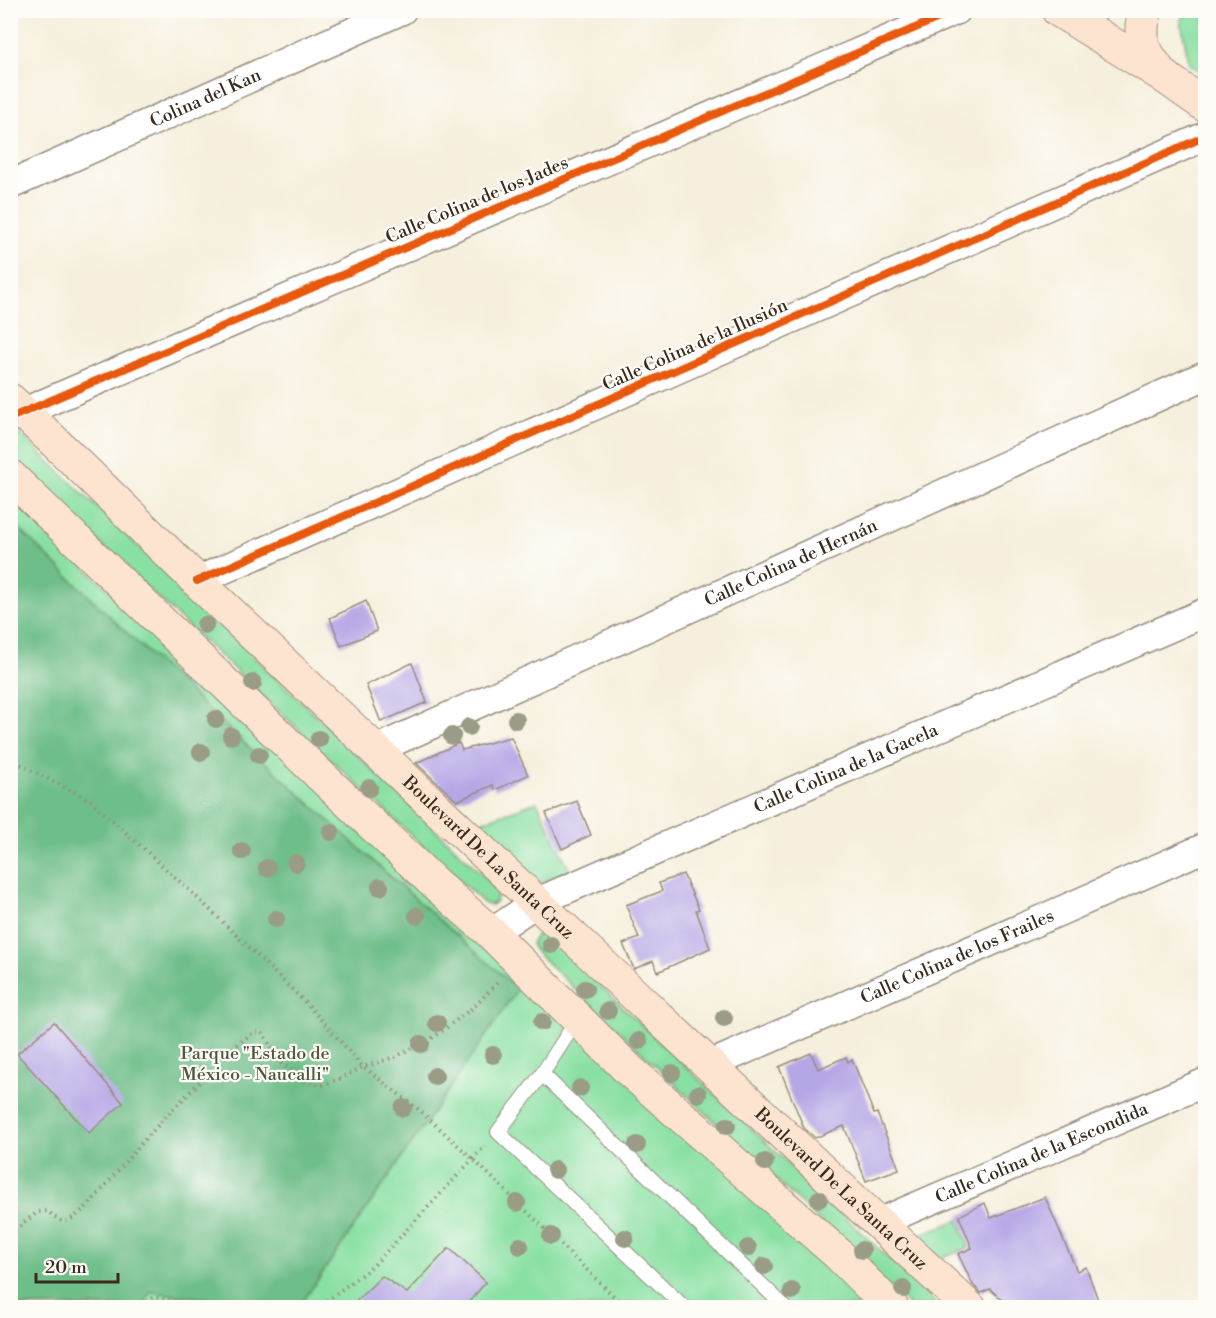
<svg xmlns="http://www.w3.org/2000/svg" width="1216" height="1318" font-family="'Libre Bodoni',serif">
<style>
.green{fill:#89e0a3;stroke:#628560;stroke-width:1.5}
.forest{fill:#6ebe89;stroke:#547454;stroke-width:1.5}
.building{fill:#b5a6e6}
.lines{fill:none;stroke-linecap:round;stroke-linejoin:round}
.lane-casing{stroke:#988c7e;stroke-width:16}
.street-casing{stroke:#988c7e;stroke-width:31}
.secondary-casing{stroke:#988c7e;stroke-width:35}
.path{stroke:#988c7e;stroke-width:4;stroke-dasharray:1.5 4.5;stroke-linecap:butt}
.lane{stroke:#fff;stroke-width:14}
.street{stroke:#fff;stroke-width:28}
.secondary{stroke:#fde4d0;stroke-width:33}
.cycleway-casing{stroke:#fdfcf7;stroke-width:11}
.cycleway{stroke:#e8590c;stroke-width:8}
.tree{fill:#9a9c86}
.labels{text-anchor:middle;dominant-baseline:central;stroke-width:4.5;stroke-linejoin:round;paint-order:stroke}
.street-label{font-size:18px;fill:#3b2a1e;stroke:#fdfcf7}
.park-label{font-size:18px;fill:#4e583f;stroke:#fdfcf7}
</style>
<rect width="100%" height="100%" fill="#fdfcf7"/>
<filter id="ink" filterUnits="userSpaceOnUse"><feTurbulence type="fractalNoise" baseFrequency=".0167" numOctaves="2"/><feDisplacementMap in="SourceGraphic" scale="12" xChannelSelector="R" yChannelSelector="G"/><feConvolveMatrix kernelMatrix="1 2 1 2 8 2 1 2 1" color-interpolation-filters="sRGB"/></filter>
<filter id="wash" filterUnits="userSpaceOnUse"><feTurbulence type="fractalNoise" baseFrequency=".008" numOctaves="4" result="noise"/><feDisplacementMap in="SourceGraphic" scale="24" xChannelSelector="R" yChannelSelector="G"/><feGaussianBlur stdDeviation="1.35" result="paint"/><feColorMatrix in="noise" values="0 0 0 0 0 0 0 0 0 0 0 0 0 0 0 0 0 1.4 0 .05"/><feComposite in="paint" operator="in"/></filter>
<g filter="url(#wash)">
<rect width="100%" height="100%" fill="#f6efdd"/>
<!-- green -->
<path class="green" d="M1187 11H1205V75L1189 64 1181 21Z
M10 430 17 431 484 876C493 886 499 887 496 901L491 905 485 904 16 465 11 459Z
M10 498 882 1307H11Z
M537 802 570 871 540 883 475 824Z
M537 934 546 936 557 945 940 1307H910L536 952 531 944Z
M959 1220 969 1247 938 1260C933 1249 923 1242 912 1237Z"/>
<!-- forest -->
<path class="forest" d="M10 520C175 681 344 838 518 989L299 1307H281L150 1292 143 1307H11Z"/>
<g id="blocks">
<!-- building -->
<path class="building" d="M366 601 377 631 341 646 330 618Z
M412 663 427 702 381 722 366 685Z
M511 737 528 775 495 790 493 785 457 801 416 763 459 743 462 750Z
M577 801 591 835 562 849 546 813Z
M683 874 699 909 696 910 710 948 658 972 653 961 634 969 623 944 639 938 626 905 662 891 659 883Z
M54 1022 123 1103 89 1133 17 1054Z
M811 1053 818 1069 846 1057 848 1062 852 1059 874 1114 877 1113 899 1169 866 1181 844 1126 815 1138 804 1128 779 1067Z
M1045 1197 1077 1271 1086 1267 1101 1308H1011L990 1289 981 1293 973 1285 958 1254 972 1248 959 1216 985 1203 991 1218Z
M449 1248 486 1282 464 1308H349L382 1276 407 1293Z"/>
</g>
</g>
<g filter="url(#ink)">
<use href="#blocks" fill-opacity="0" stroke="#988c7e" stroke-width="1.5"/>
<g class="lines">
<defs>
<path id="lane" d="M542 1074 577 1020
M685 1308 498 1132 542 1074 786 1308"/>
<g id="street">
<path id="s1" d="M10 185 402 10"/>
<path d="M10 418 957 10"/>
<path d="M197 581 1206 136"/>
<path id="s2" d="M375 750 1206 375"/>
<path id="s3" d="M491 933 537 902 1206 612"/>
<path id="s4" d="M710 1065 1206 847"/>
<path id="s5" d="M878 1223 1206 1082"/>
</g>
<g id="secondary">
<path d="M1058 10 1162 75 1206 106"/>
<path d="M1146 10 1142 25V46L1161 74"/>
<path id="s6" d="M10 400C82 466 150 536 220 603 469 839 718 1075 970 1308"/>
<path d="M10 476 322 777 431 880 491 933 629 1070 838 1254 892 1308"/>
</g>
</defs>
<!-- lane casing -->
<use href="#lane" class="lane-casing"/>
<!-- street casing -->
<use href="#street" class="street-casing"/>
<!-- secondary casing -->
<use href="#secondary" class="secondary-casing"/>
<!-- path -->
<path class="path" d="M10 759 91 801 199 899 309 1006 363 1067 417 1108 473 1159 626 1308
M10 1233 38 1212 47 1211C52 1214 60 1223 66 1221 84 1216 114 1174 127 1160 160 1121 198 1084 234 1047L254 1032H262L281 1063 300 1078 320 1086 339 1079 363 1067 395 1057 434 1037 474 1007 499 981
M129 1308 154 1297 216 1308
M317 1308 373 1266 485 1146"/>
<!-- lane -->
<use href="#lane" class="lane"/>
<!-- street -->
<use href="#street" class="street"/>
<!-- secondary -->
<use href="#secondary" class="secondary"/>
<defs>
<path id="cycleway" d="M10 418 957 10
M197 581 1206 136"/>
</defs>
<!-- cycleway casing -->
<use href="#cycleway" class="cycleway-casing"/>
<!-- cycleway -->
<use href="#cycleway" class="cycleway"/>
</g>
<!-- trees -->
<g class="tree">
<circle cx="205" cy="625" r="9"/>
<circle cx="253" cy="683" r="9"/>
<circle cx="216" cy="719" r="9"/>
<circle cx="516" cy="720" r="9"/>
<circle cx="469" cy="727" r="9"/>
<circle cx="231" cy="736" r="9"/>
<circle cx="452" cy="736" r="9"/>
<circle cx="319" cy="739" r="9"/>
<circle cx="201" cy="752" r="9"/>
<circle cx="259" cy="755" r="9"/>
<circle cx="369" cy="788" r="9"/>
<circle cx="331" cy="832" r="9"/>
<circle cx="242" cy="851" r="9"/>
<circle cx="296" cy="863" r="9"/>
<circle cx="267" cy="868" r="9"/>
<circle cx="380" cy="887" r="9"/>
<circle cx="417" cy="916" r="9"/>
<circle cx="276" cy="919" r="9"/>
<circle cx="551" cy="945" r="9"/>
<circle cx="585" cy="989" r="9"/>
<circle cx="608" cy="1011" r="9"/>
<circle cx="724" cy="1018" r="9"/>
<circle cx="542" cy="1022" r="9"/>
<circle cx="437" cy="1023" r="9"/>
<circle cx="639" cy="1041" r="9"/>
<circle cx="421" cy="1044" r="9"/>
<circle cx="493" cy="1055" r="9"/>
<circle cx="672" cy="1073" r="9"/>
<circle cx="435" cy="1076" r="9"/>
<circle cx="580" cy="1088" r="9"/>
<circle cx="698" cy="1094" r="9"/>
<circle cx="403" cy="1108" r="9"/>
<circle cx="727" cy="1126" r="9"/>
<circle cx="637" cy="1145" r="9"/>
<circle cx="765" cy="1162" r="9"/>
<circle cx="555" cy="1170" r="9"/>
<circle cx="819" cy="1199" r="9"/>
<circle cx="517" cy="1203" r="9"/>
<circle cx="551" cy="1236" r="9"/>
<circle cx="625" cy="1238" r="9"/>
<circle cx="520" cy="1246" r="9"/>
<circle cx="748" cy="1248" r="9"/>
<circle cx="862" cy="1250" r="9"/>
<circle cx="764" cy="1266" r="9"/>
<circle cx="903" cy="1289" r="9"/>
<circle cx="792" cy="1291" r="9"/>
</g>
</g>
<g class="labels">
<!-- street labels -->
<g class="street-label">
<text stroke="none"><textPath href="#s1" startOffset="214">Colina del Kan</textPath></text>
<text transform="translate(477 200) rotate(-23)">Calle Colina de los Jades</text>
<text transform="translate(695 345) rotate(-24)">Calle Colina de la Ilusión</text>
<text stroke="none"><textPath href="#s2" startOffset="456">Calle Colina de Hernán</textPath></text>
<text stroke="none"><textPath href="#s3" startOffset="392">Calle Colina de la Gacela</textPath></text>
<text stroke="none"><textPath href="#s6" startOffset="662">Boulevard De La Santa Cruz</textPath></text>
<text stroke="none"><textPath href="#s4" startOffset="270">Calle Colina de los Frailes</textPath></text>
<text stroke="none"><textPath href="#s5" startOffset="178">Calle Colina de la Escondida</textPath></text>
<text stroke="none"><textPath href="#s6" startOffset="1146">Boulevard De La Santa Cruz</textPath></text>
</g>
<!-- park labels -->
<g class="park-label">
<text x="255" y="1053">Parque "Estado de<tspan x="255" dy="21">México - Naucalli"</tspan></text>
</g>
</g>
<!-- margin -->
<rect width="1216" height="1318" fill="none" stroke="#fdfcf7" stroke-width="36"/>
<!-- scale -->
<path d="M36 1273v9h82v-9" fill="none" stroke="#3b2a1e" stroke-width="3"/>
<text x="45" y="1273" font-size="18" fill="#3b2a1e" stroke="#fdfcf7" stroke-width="4.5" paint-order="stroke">20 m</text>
</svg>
